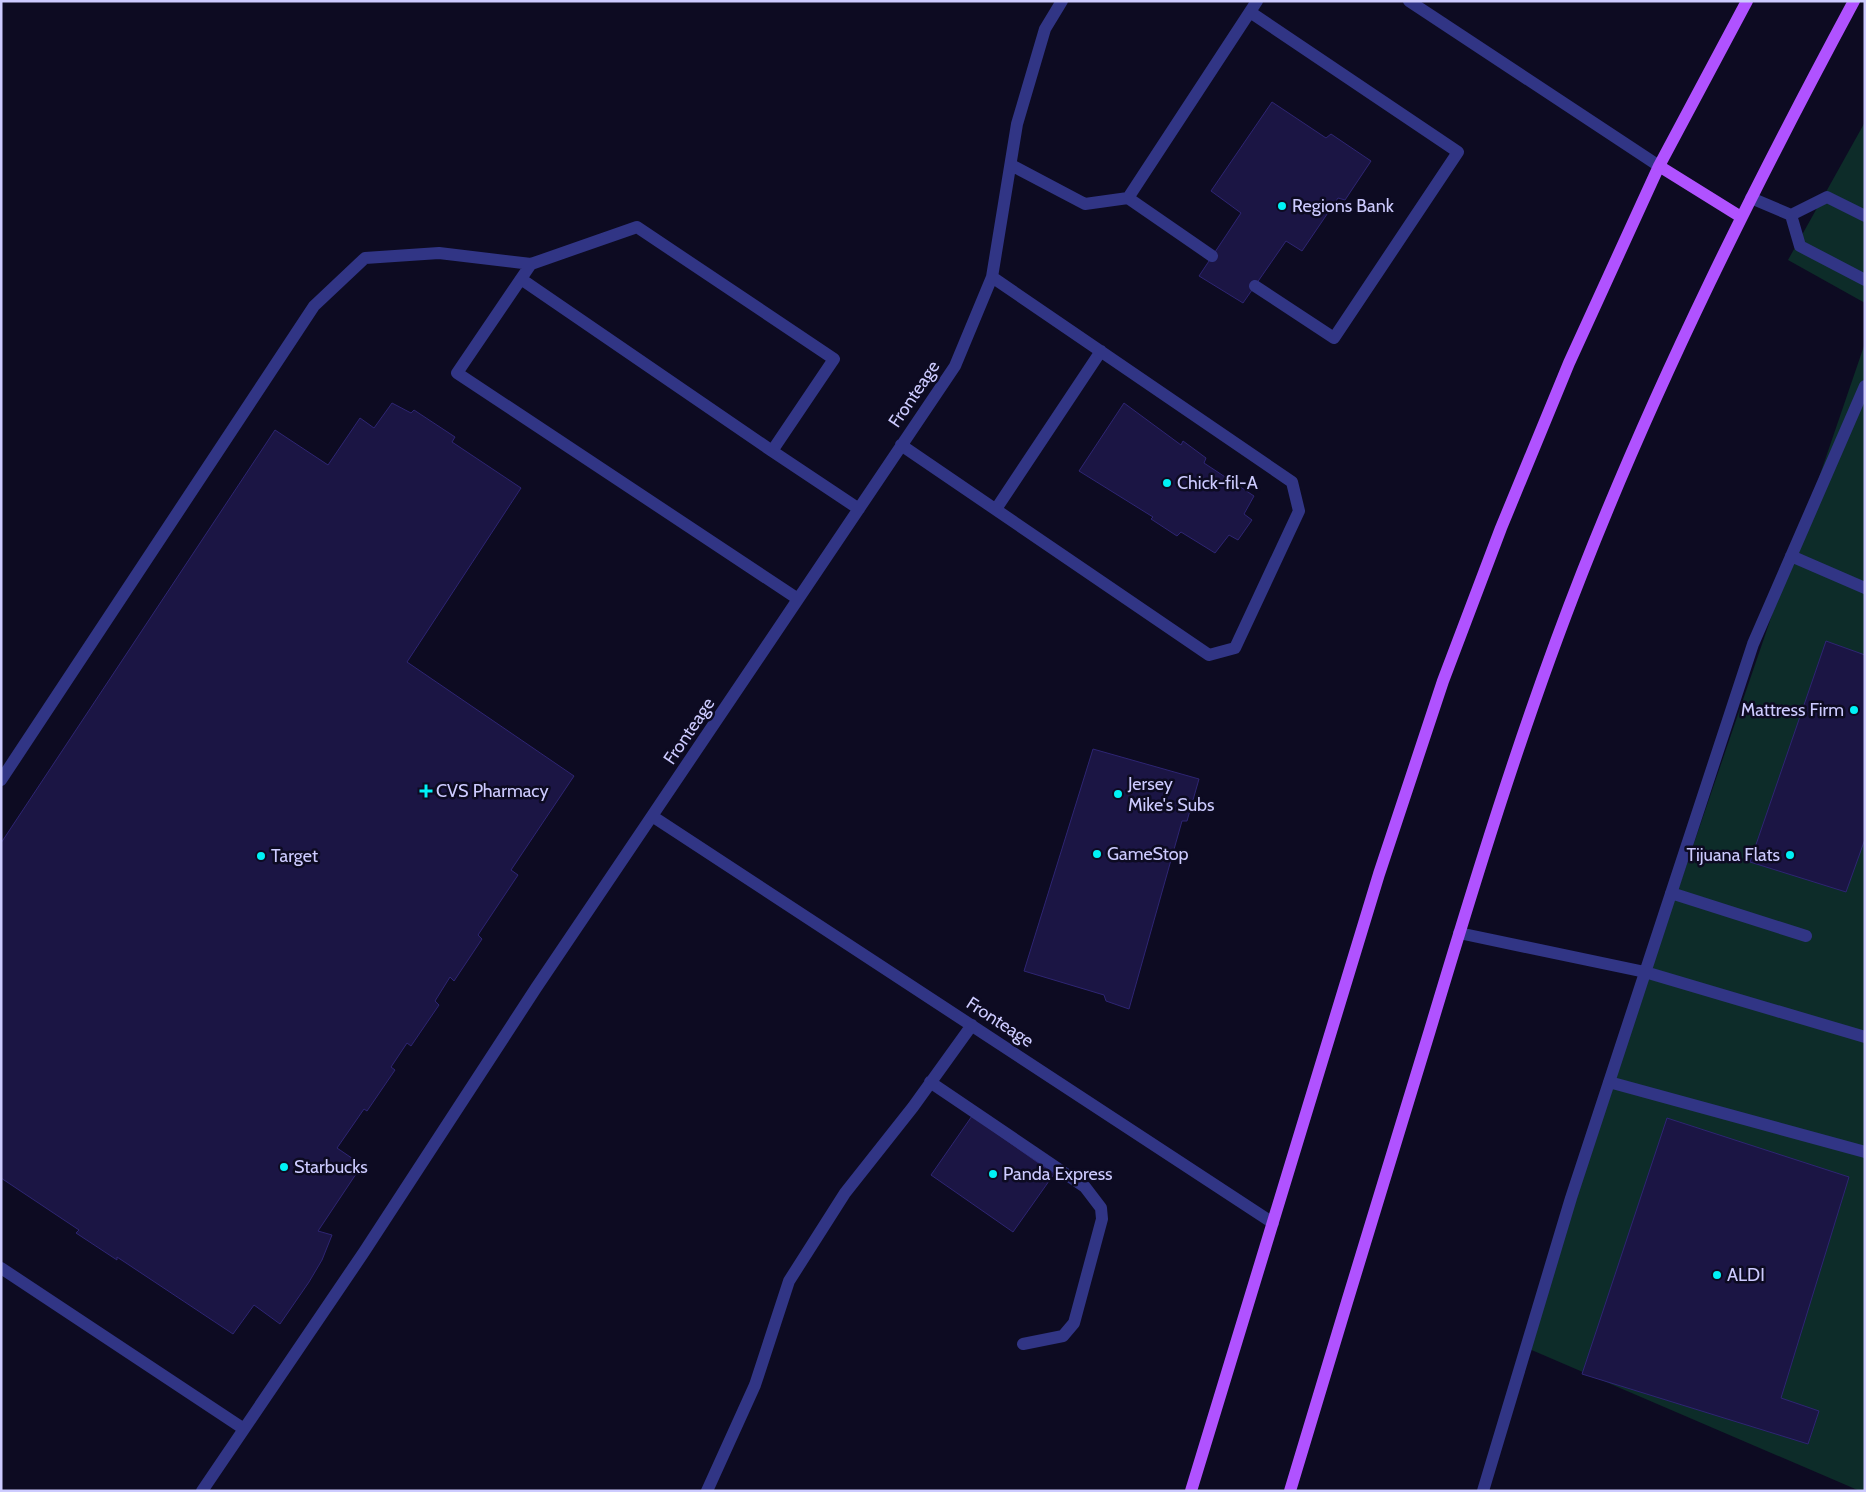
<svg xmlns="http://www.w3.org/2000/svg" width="1866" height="1492" font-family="Cabin,sans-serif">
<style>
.green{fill:#0d2c29}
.building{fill:#1b1544;stroke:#2e2573}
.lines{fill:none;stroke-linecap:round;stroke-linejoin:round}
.lane{stroke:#313585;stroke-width:12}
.primary{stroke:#b052ff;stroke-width:12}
.poi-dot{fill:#00f2f6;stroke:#0d0b22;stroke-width:2}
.labels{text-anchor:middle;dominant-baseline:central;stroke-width:5;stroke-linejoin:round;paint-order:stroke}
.poi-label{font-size:18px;fill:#cdcbff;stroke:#0d0b22;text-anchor:start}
.street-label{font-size:18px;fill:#cdcbff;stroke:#0d0b22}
</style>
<rect width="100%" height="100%" fill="#0d0b22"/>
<!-- green -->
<path class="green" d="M1865 122V303L1788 260Z
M1865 343V1491H1860L1522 1346Z"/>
<!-- building -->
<path class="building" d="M1272 102 1326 138 1331 134 1371 161 1345 200 1338 198 1302 251 1286 241 1243 303 1199 276 1241 213 1211 191Z
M392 403 411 413 414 410 455 437 452 442 521 488 407 662 574 776 511 870 518 875 478 935 482 939 454 981 450 977 435 1001 439 1005 411 1046 407 1043 391 1067 395 1070 367 1111 364 1109 337 1148 362 1165 318 1231 332 1235 322 1260 309 1282 280 1324 254 1305 233 1334 117 1257V1260L76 1233 79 1230 1 1178V843L275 430 328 465 360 418 374 428Z
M1124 403 1181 445 1183 441 1206 458 1204 463 1254 496 1244 514 1252 520 1238 540 1229 535 1215 553 1181 532 1177 536 1151 519 1153 517 1079 471Z
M1826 641 1865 655V839L1846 892 1750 862Z
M1093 749 1199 779 1187 821H1182L1129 1009 1106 1001 1104 995 1024 971Z
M972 1116 1054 1174 1013 1232 931 1175Z
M1667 1118 1849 1177 1781 1398 1819 1411 1808 1444 1582 1374Z"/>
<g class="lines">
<!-- lane -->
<path class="lane" d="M1062 1 1045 29 1017 124 992 277 955 366 652 816 1273 1223
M1409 1 1659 166
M1250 12 1458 152 1334 338 1255 286
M1011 165 1085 204 1128 198
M1751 198 1791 215 1800 246 1865 280
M1791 215 1827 197 1865 216
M1212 256 1128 198 1257 1
M521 279 772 451
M901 445 1209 655 1235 648 1299 511 1292 482 992 277
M996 509 1101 351
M1791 556 1865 588
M798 599 457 373 531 264 637 227 834 359 772 451 859 509
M1 780 314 306 365 258 439 253 531 264
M1671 893 1806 936
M1459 933 1645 972 1865 1037
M930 1082 1085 1187 1101 1208 1102 1219 1074 1323 1063 1336 1023 1344
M1609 1082 1865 1152
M1 1268 244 1429
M202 1491 364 1252 536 988 652 816
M707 1491 755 1385 789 1281 845 1193 913 1107 972 1025
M1483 1491 1571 1198 1753 644 1865 386"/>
<!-- primary -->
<path class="primary" d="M1659 166 1741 217
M1191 1491 1379 874 1443 681 1501 528 1569 363 1659 166 1747 1
M1290 1491C1336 1337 1383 1184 1430 1030 1476 877 1523 723 1582 573 1659 377 1754 187 1854 1"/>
</g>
<!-- markers -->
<g class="poi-dot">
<circle cx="1282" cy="206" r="5"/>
<circle cx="1167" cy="483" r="5"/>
<circle cx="1854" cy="710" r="5"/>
<path d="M423.5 783.5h5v5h5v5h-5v5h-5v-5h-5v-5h5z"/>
<circle cx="1118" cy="794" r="5"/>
<circle cx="1097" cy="854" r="5"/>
<circle cx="1790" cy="855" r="5"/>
<circle cx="261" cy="856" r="5"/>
<circle cx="284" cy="1167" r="5"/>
<circle cx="993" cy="1174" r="5"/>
<circle cx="1717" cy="1275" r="5"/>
</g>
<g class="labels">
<!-- poi labels -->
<g class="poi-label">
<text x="1292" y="206">Regions Bank</text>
<text x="1177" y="483">Chick-fil-A</text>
<text x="1844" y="710" text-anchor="end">Mattress Firm</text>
<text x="1128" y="784">Jersey<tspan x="1128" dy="21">Mike's Subs</tspan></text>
<text x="436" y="791">CVS Pharmacy</text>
<text x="1107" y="854">GameStop</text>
<text x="1780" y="855" text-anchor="end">Tijuana Flats</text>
<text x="271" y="856">Target</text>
<text x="294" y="1167">Starbucks</text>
<text x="1003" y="1174">Panda Express</text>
<text x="1727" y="1275">ALDI</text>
</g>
<!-- street labels -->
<g class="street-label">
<text transform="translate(914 394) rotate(-56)">Fronteage</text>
<text transform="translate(689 731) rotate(-56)">Fronteage</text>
<text transform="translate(1000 1022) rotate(33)">Fronteage</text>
</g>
</g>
<!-- border -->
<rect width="1866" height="1492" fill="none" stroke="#cdcbff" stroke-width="5"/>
</svg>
